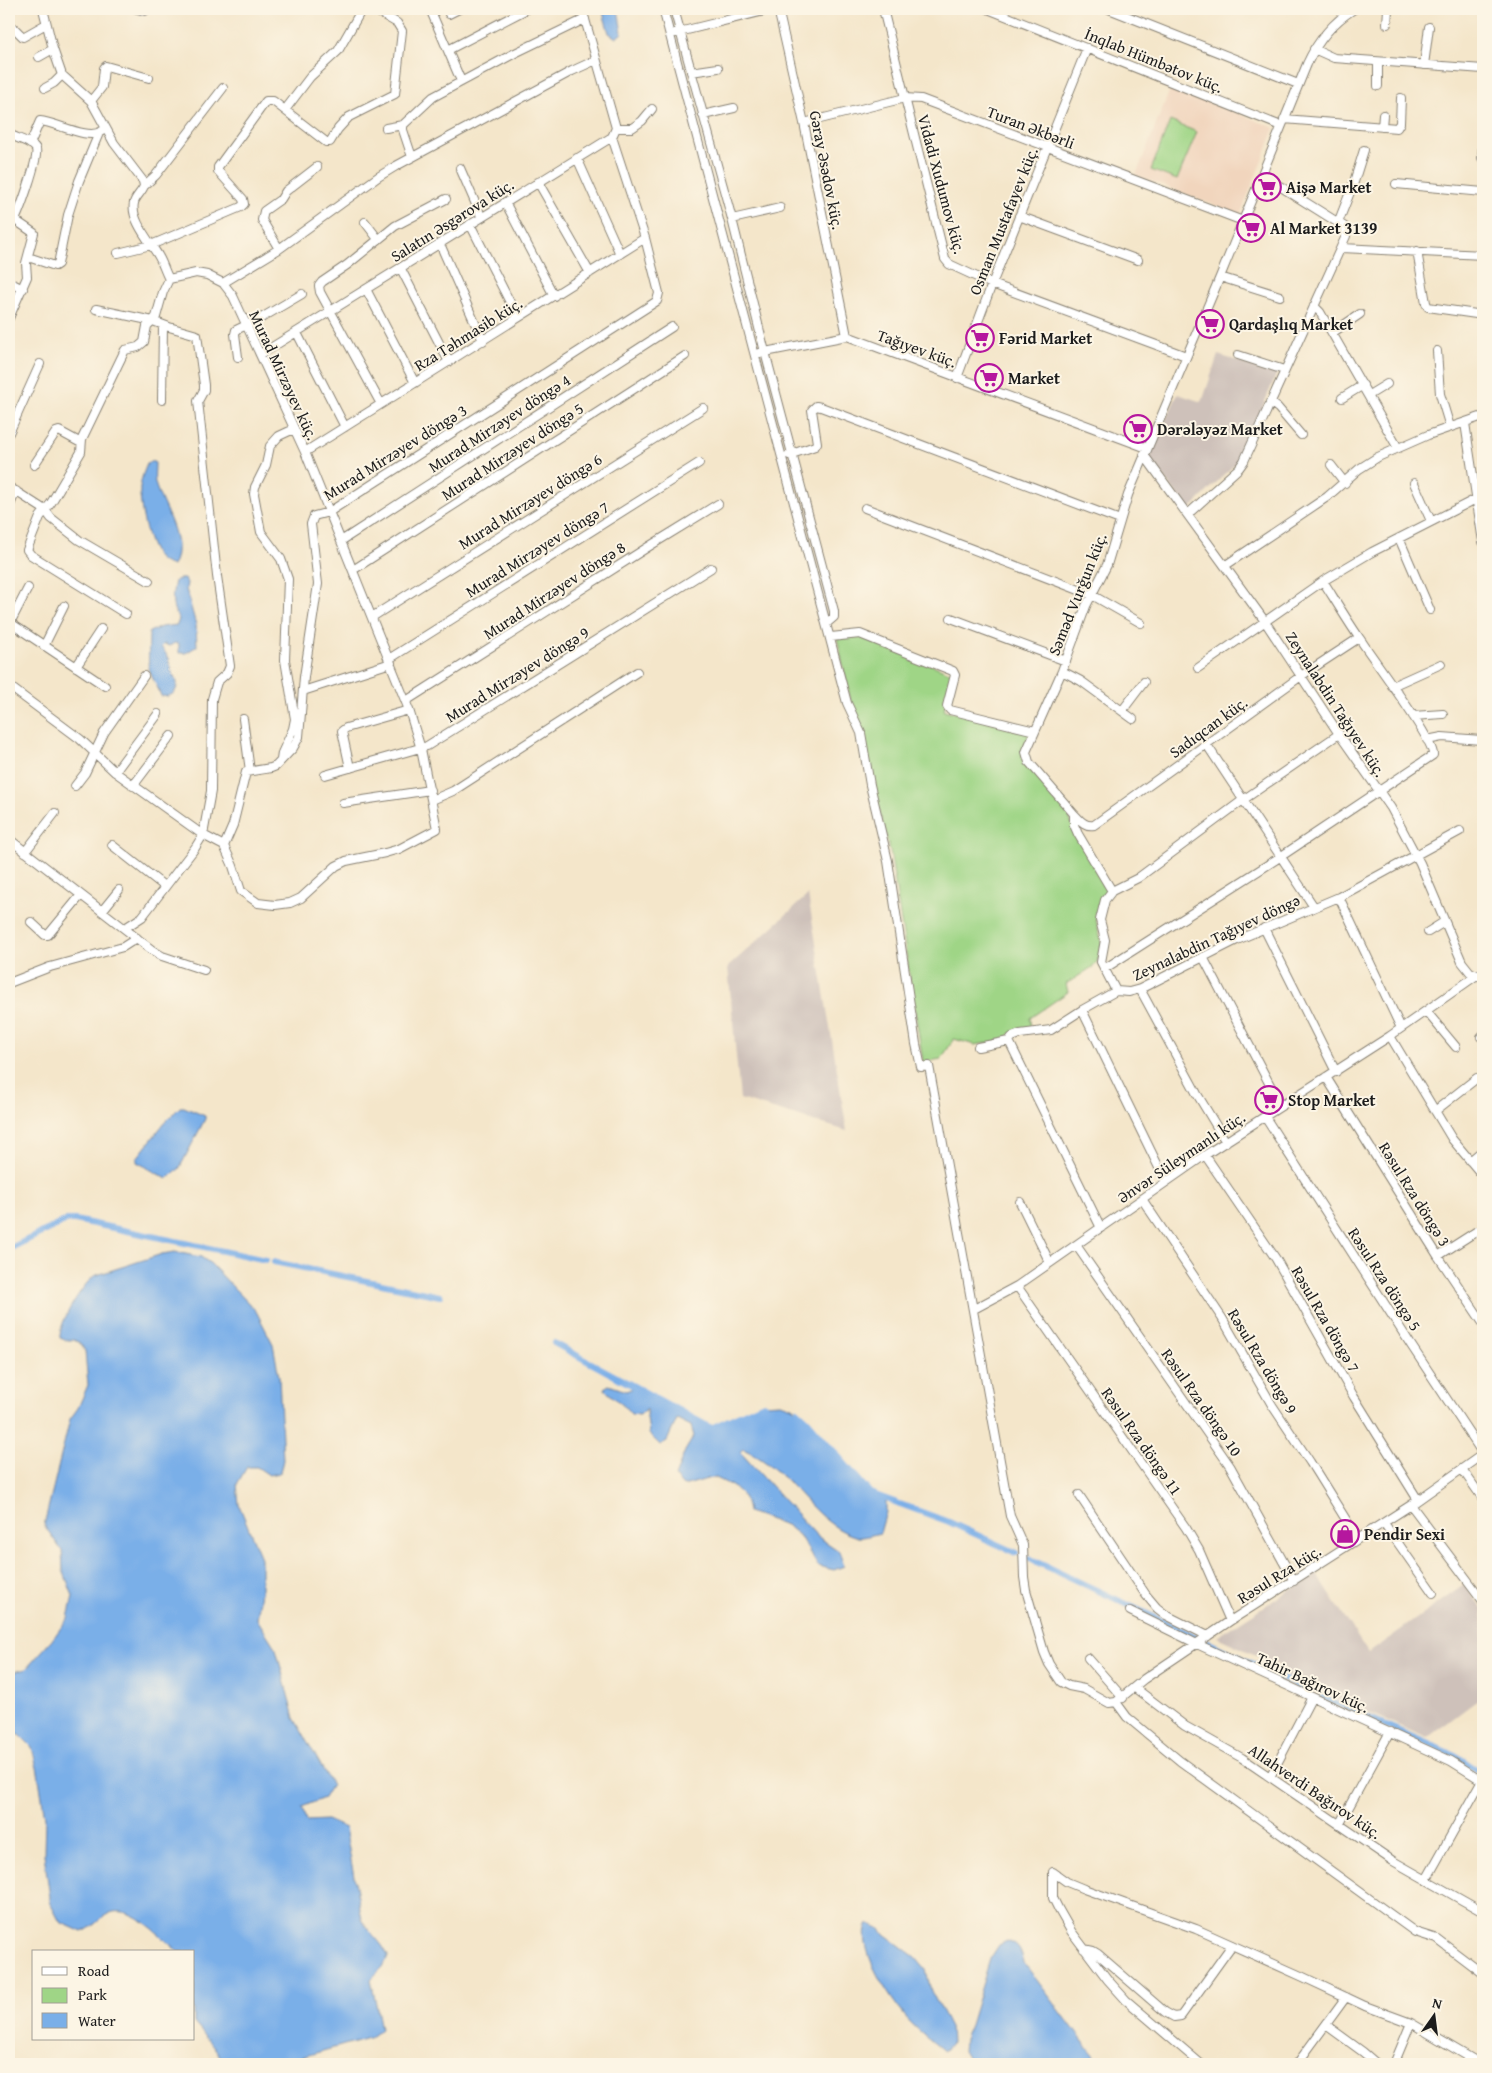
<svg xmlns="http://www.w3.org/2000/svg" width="1492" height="2073" font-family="'Gentium Book Plus',serif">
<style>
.built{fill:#f1d5bd}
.industrial{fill:#cec1ba}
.green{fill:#9fd586;stroke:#5e7851}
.water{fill:#7aafe8;stroke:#4b6682}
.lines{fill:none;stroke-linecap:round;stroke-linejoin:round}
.canal{stroke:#7aafe8;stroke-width:6}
.street-casing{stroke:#888173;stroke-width:10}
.street{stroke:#fff;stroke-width:8}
.labels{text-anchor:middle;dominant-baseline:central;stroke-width:4;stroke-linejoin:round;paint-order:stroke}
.street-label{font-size:16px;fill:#1c1c1c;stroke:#fcf5e5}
.poi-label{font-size:16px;font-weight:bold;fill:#1c1c1c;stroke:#fcf5e5;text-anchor:start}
</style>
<rect width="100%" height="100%" fill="#fcf5e5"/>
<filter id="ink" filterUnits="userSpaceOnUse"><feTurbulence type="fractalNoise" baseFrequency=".02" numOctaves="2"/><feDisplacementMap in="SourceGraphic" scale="10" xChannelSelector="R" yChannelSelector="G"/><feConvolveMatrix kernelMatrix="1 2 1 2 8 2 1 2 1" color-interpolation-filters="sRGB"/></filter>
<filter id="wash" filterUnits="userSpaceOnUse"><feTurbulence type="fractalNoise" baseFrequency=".0096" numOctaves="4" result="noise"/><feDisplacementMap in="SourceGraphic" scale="20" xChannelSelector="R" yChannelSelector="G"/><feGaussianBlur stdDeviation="1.12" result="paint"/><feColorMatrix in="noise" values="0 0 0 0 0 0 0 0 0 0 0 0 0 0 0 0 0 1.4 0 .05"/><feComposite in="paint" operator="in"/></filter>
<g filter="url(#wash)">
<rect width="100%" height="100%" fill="#f4e6ca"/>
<!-- built -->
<path class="built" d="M1171 87 1275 128 1240 215 1136 175Z"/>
<!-- industrial -->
<path class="industrial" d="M1218 355 1277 373 1241 458 1189 510 1148 457 1178 394 1202 402Z
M808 895 847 1131 740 1099 728 967Z
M1316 1573 1368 1653 1464 1585 1483 1610V1696L1427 1738 1284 1675V1668L1217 1637Z"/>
<!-- green -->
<path class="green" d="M1170 121 1197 132 1177 180 1151 170Z
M858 636 952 673 944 710 1030 731 1022 758 1066 806 1075 835 1108 886 1096 920 1102 943 1098 960 1094 966 1066 984 1068 992 1030 1018 1031 1030 1010 1034 1005 1040 975 1045 954 1039 941 1059 923 1062 890 851 853 711 837 638Z"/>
<!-- water -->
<path class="water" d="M602 9H618L622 33 616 38 609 33Z
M152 461 155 463C155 469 154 477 155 483 162 508 187 540 173 566 168 564 163 563 159 559 147 546 139 504 140 487 141 479 144 471 147 464Z
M179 579H185L187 583 186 589 196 625 197 646 186 653H179V644L175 643 169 646 164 644 161 647C169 656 169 662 172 672 173 676 177 680 177 683 178 693 169 698 161 696 158 686 152 679 149 669 148 666 149 636 149 632L161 627 177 625 179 619C170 606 172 595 175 581Z
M180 1107H184L205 1116V1119L179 1169 167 1179 137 1162V1158L165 1122Z
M175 1252 201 1257 211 1264 256 1311 273 1344 279 1377 283 1460 280 1473 269 1475 257 1467H247L237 1484 239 1505 261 1558V1592L257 1619 276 1649 294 1718 332 1785 324 1798 302 1807 306 1821 327 1820 345 1828 362 1919C370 1935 381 1940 388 1956L383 1967 371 1979 381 2029 369 2038 280 2063 224 2064C217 2048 205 2036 194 2023V1952H178C164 1939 132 1904 110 1913 99 1918 93 1928 82 1932L60 1922 51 1905 44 1854 45 1818 38 1772 32 1747 20 1735 9 1733V1673L26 1669 52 1640 68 1618 73 1596 63 1570 62 1551 44 1525 70 1419 78 1408 88 1385 85 1351 80 1343 74 1340H65L60 1338C59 1322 81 1287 94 1276L162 1254Z
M609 1385 626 1391 636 1387 711 1428 761 1404 781 1403 792 1407 807 1420 870 1493 886 1499V1512L880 1533C874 1534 864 1538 858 1537 827 1529 808 1501 786 1480 774 1468 759 1456 743 1449L740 1452 817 1536 839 1551 844 1566 834 1570 818 1566 799 1535 786 1525 748 1512C745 1490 732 1486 714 1477L683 1486 675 1477 685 1451 694 1436 691 1426 677 1419 667 1441 660 1445 649 1434 646 1409 640 1415 631 1414C623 1403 612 1398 604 1388Z
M868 1923 879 1928 883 1933 915 1957 926 1970 931 1991 950 2027 951 2043 944 2051C929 2039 912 2026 901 2011 886 1992 856 1946 868 1923Z
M1007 1941C1019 1945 1021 1951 1024 1963L1100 2064H971L963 2051 964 2039 970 2025 990 1959 999 1945Z"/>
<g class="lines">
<!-- canal -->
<path class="canal" d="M9 1249 67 1220H75L266 1260
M274 1262 440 1296
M554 1343 713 1429
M797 1411 807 1420 870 1493 949 1522 1016 1553
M711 1428 764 1404
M1028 1558 1199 1638
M1209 1643 1311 1692
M1322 1697 1458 1757 1483 1774"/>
</g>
</g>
<g filter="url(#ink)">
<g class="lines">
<defs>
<path id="street" d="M137 9 145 11
M430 9 461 81
M582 9 616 128
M663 9 847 703 861 733 870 785 888 861 916 1044 921 1067 929 1066 1010 1516 1023 1545 1024 1577 1026 1590 1044 1652 1049 1664 1061 1682 1069 1686 1084 1689 1109 1703 1116 1702 1144 1679 1230 1621 1411 1505 1483 1454 1411 1345 1265 1117
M674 9 732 219 765 352 834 611V617L827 623
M778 9 804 123 847 336
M883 9 945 259 949 264 992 284 1186 356
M988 9 1281 126
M1109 9 1298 84
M449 14 459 9
M1387 24 1388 9
M9 31 14 28 23 37 46 24
M675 33 772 9
M1314 49 1334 58 1483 69
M448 50 527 9
M39 57 53 49
M1424 65 1429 27
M691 72 718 68
M1378 86V62
M45 88 54 83 62 75
M91 101 102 87 104 68 106 66 149 78
M285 110 310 77 338 51 362 9
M703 115 734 108
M1284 119 1397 128 1400 123 1401 98
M804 123 905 98 921 99 1243 221
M1382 127 1383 115
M386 128 403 125
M9 134C15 138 33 142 36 149 39 158 20 210 15 220L34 233 26 263 27 277 9 318
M30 144 40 121C56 122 88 141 102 131
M412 157 403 130V125L433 97 515 53 585 19
M577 158 620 254
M1482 158 1483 144
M460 168 481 216
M538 182 590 273
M1396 184 1483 192
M144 186 156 175 223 88
M505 202 554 296
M1019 216 1138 260
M732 219 780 208
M365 222 378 239
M1338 223 1354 182 1364 150
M470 224 518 318
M440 244 483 341
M1342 248 1483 255
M279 249 262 220 264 211 281 199 286 191 317 167
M1417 251 1426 303 1428 307 1483 315
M118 253 151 245 241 207 244 204 243 199 218 171V167L266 101H273L326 142H330L338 129 349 117 395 94 402 31 397 23 373 9
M28 257 55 266 58 264 68 215 79 181 99 133
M401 269 449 362
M1220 277 1280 296
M9 282 23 289
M223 283 279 249 378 177 396 166 572 71 596 60
M366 289 415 383
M1314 306 1320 312 1398 448
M96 309 153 321 169 327 197 335 204 385V390L198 401 217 576 230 666 227 673 217 682 212 699 211 791 203 835 195 848 142 917 125 928
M297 333 345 427
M1332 333 1360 314
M847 336 1147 448
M1437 351 1440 394 1450 427
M760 353 847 336
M261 354 612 137 616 128H632L642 121 652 109
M1238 355 1284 370
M238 357 235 334 236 330 263 317 302 294
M957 378 992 284 1087 48
M1369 395 1387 384
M1342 398 1363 385
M162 400 163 325
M1270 402 1278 408 1301 435
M381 404 320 292 319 286 322 282 347 265 395 226 446 199
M1465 423 1483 542
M9 433 40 364
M305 452 645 238
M789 455 815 446 817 443 812 410 816 406 821 407 1120 520
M1144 455 1264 620 1339 734 1391 808 1420 863 1462 962 1470 972 1483 978
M34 465 56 432 59 431 81 443
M1331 465 1345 483
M1414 483 1431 521
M9 487 45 510 51 518 79 540 149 581
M9 507 16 491
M865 508 1092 595 1141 623
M1188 514 1239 468 1244 461 1346 236 1345 227 1262 175
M1399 538 1430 610
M341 541 672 327
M1226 565 1327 497 1359 469 1378 457 1428 435 1483 416
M353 570 685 356
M126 614 31 555 27 550 40 517 51 503 81 452 82 439 125 350 138 347 144 342 147 326 156 317 163 292 169 279
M372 617 703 408
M951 618 1066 661
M9 622 105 686
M10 623 28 588
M831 637 860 634 953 671 955 675 947 706 950 710 1035 731
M44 646 64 606
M389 659 699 463
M76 667 101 629
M1198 668 1323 581 1372 552 1476 499
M1062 671 1081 681 1133 719
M9 686 80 739 115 772 203 835 224 846 233 866 241 891 258 903 275 905 290 903 301 898 336 866 346 861 385 853 399 849 437 829 421 749 409 710 305 452 233 296 223 283 207 275 196 273 169 279C165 272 163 264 159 257 152 244 130 220 134 203 135 197 142 192 144 186L143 181 114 143 91 101 62 75 53 49 43 9
M1392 686 1441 664
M303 691 391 663
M406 701 648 547 718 504
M1122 711 1144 682
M1413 716 1443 714
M243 719 250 771
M1427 740 1442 737 1481 740
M1207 745 1314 907
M281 760 282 753 293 729 295 719 285 660 288 579 281 559 261 532 254 494 255 487 266 465 270 446 279 436 294 429
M350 768 342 731 346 728 409 710
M115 772 158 714
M325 775 427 746 711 568
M75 786 85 773 104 733 144 676
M133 786 171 736
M432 800 453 791 637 672
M343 803 430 790
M1074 814C1080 820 1085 827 1094 825L1301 676 1359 638
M9 839 152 950 162 956 204 970
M112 845 164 886
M224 846 233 825 246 772 271 768 276 766 293 748 299 737 304 677 318 584 311 524 314 516 329 512 657 301 659 293 645 238 612 137
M25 852 55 813
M1112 891 1138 878 1243 800 1339 734
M1339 897 1401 1028
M102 911 119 890
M31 922 45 935H48L81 895
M1264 928 1336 1072
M1428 932 1444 922
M1203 957 1281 1106
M1104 969 1280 857 1433 755C1434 739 1372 658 1360 639 1347 620 1335 600 1323 581
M9 983 50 967 123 947 137 938
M1140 989 1197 1094 1226 1142
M1116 991 1101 962 1105 940 1100 920 1105 900 1112 891 1078 834 1074 825V814L1029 762 1026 752 1062 671 1086 606 1107 565 1128 495 1220 277 1307 64C1317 42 1333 22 1354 9
M1082 1010 1166 1182
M1426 1011 1456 1047
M1390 1036 1452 1139 1483 1176
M1481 1037 1483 1035
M1009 1041 1101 1228
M978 1047 1009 1041 1012 1037 1020 1034 1051 1030 1082 1010 1116 991 1129 992 1140 989 1237 940 1339 897 1460 831
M1326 1077 1438 1256 1483 1323
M1435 1111 1477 1078
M1205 1155 1276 1259 1354 1397 1418 1500
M1470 1161 1483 1150
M1142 1199 1222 1318 1272 1405 1310 1462 1358 1539
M1020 1202 1050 1263
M1076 1245 1230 1466 1294 1581
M1438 1256 1477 1231
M1017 1286 1186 1528 1199 1550 1230 1621
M974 1309 1017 1286 1205 1155 1390 1036 1477 975
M1462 1469 1483 1499
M1079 1495 1146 1595 1157 1608 1166 1615 1208 1636
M1411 1505 1483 1601
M1384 1523 1433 1593
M1130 1611 1197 1644 1451 1761 1483 1781
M1088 1658 1123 1698
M1135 1688 1185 1726 1242 1758 1393 1861 1483 1912
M1116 1702 1127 1717 1180 1761 1415 1932 1437 1939 1483 1974
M1270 1777 1312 1697
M1339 1825 1390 1732
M1426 1880 1482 1780
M1084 1949 1093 1951 1098 1954 1165 2012 1174 2017 1181 2016 1232 1945
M1326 2025 1363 2052 1377 2064
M1201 2064 1126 2000 1108 1980 1071 1931 1059 1910 1053 1898V1872L1067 1882 1084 1889 1196 1929 1301 1976 1365 2006 1411 2023 1481 2064
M1297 2064 1346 1997
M1394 2064 1411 2023"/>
</defs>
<!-- street casing -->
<use href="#street" class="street-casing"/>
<!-- street -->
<use href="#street" class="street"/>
</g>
</g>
<!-- icons -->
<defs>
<symbol id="supermarket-ring" viewBox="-11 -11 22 22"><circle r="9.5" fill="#fcf5e5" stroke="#b5179e" stroke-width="1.5"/><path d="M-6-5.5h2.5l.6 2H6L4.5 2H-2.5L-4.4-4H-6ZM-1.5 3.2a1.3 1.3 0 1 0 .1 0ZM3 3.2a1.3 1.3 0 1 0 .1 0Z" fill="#b5179e"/></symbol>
<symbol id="shop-ring" viewBox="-11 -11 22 22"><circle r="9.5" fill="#fcf5e5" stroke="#b5179e" stroke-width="1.5"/><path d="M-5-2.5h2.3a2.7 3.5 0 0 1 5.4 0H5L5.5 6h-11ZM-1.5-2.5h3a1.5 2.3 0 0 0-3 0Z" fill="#b5179e"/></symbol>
</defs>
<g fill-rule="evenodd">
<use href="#supermarket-ring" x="1251" y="171" width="32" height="32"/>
<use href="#supermarket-ring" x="1235" y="212" width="32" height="32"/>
<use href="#supermarket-ring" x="1194" y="308" width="32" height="32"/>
<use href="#supermarket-ring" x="964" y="322" width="32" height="32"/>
<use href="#supermarket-ring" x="973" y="362" width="32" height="32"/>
<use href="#supermarket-ring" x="1122" y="413" width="32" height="32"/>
<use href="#supermarket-ring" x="1253" y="1084" width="32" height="32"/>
<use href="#shop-ring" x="1329" y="1518" width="32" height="32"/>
</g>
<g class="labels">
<!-- street labels -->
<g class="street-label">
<text transform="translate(1154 60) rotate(22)">İnqlab Hümbətov küç.</text>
<text transform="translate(1031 127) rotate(21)">Turan Əkbərli</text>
<text transform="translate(827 170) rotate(79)">Gəray Əsədov küç.</text>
<text transform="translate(942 184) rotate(75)">Vidadi Xudumov küç.</text>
<text transform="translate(452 220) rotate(-32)">Salatın Əsgərova küç.</text>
<text transform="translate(1003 221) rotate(-68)">Osman Mustafayev küç.</text>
<text transform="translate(468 334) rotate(-32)">Rza Təhmasib küç.</text>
<text transform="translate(917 348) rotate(20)">Tağıyev küç.</text>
<text transform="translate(284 375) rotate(65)">Murad Mirzəyev küç.</text>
<text transform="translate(499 423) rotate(-33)">Murad Mirzəyev döngə 4</text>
<text transform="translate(512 451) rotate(-33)">Murad Mirzəyev döngə 5</text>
<text transform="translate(395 452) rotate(-32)">Murad Mirzəyev döngə 3</text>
<text transform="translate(530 501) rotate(-32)">Murad Mirzəyev döngə 6</text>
<text transform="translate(537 549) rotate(-32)">Murad Mirzəyev döngə 7</text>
<text transform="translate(554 590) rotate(-33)">Murad Mirzəyev döngə 8</text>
<text transform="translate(1077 594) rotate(-68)">Səməd Vurğun küç.</text>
<text transform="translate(517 674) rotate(-32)">Murad Mirzəyev döngə 9</text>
<text transform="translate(1336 704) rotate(57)">Zeynalabdin Tağıyev küç.</text>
<text transform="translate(1208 727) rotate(-36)">Sadıqcan küç.</text>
<text transform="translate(1216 937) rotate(-25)">Zeynalabdin Tağıyev döngə</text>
<text transform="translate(1181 1157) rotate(-34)">Ənvər Süleymanlı küç.</text>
<text transform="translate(1415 1194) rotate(58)">Rəsul Rza döngə 3</text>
<text transform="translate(1385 1279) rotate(57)">Rəsul Rza döngə 5</text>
<text transform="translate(1326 1319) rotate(60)">Rəsul Rza döngə 7</text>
<text transform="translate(1263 1361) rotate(59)">Rəsul Rza döngə 9</text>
<text transform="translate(1202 1402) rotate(55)">Rəsul Rza döngə 10</text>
<text transform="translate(1142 1441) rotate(55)">Rəsul Rza döngə 11</text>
<text transform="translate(1279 1574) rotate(-32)">Rəsul Rza küç.</text>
<text transform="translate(1313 1682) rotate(25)">Tahir Bağırov küç.</text>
<text transform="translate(1315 1791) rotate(34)">Allahverdi Bağırov küç.</text>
</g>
<!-- poi labels -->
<g class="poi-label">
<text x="1286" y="187">Aişə Market</text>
<text x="1270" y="228">Al Market 3139</text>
<text x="1229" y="324">Qardaşlıq Market</text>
<text x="999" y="338">Fərid Market</text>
<text x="1008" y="378">Market</text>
<text x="1157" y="429">Dərələyəz Market</text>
<text x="1288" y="1100">Stop Market</text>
<text x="1364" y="1534">Pendir Sexi</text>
</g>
</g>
<!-- margin -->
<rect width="1492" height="2073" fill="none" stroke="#fcf5e5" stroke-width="30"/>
<!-- legend -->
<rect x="32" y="1950" width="162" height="90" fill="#fcf5e5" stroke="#a29e95"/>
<rect x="42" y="1967" width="25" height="8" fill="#ffffff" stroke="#a29e95"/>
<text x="78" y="1976" font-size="15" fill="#1c1c1c">Road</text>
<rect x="42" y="1988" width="25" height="15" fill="#9fd586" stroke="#a29e95"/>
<text x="78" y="2000" font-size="15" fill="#1c1c1c">Park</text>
<rect x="42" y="2013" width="25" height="15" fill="#7aafe8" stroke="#a29e95"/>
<text x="78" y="2026" font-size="15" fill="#1c1c1c">Water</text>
<!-- north arrow -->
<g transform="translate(1434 2016) rotate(14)" stroke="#fcf5e5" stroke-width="4" paint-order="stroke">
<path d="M0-4L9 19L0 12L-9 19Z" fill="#1c1c1c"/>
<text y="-8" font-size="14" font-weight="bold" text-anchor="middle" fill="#1c1c1c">N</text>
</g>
</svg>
